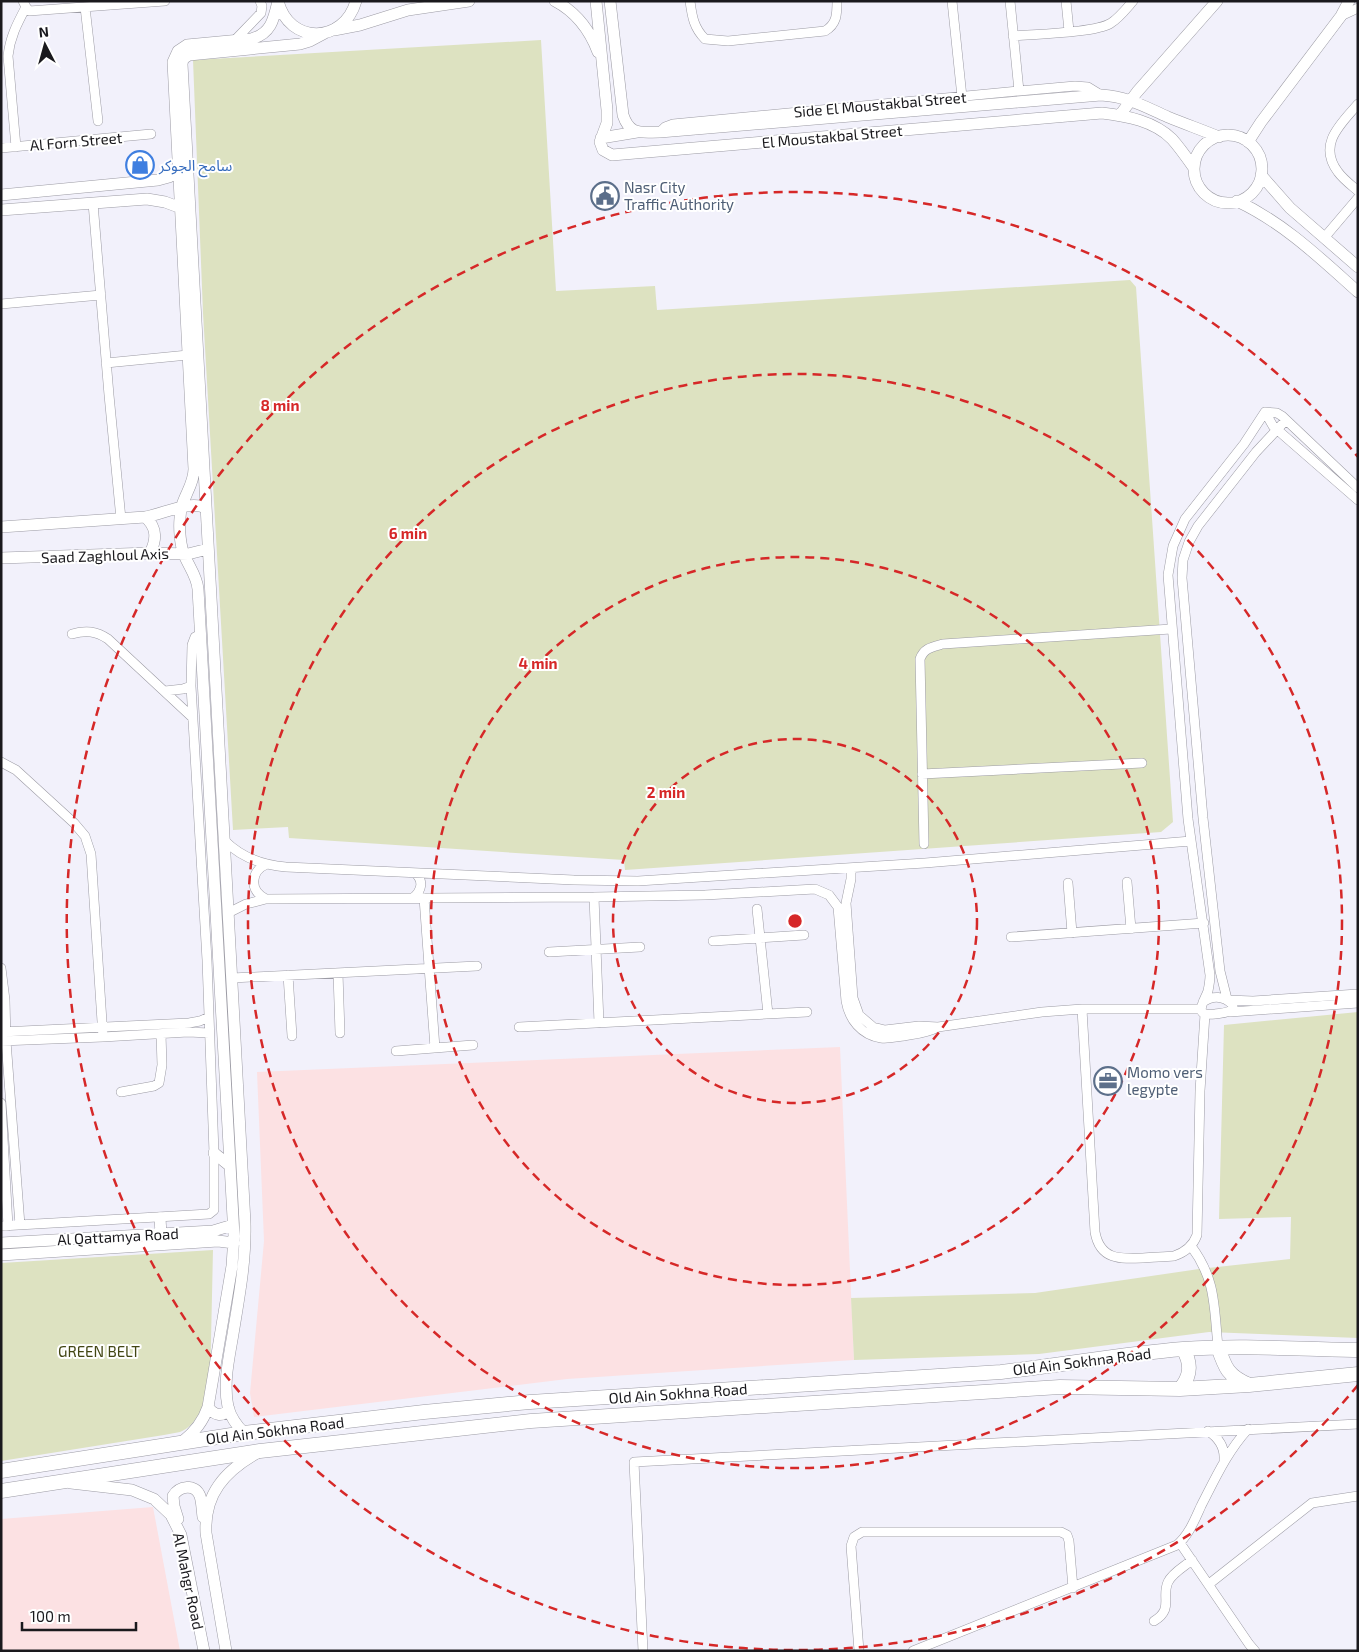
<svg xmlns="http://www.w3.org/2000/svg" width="1359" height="1652" font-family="'Exo 2','Noto Sans Arabic',sans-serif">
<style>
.industrial{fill:#fce1e3}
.green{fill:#dde2c1}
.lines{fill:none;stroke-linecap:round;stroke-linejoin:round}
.street-casing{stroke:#9c9ba4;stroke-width:10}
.secondary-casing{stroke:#9c9ba4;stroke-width:12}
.primary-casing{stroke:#9c9ba4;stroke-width:15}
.street{stroke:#fff;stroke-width:9}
.secondary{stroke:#fff;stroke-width:11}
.primary{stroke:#fff;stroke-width:14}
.ring{fill:none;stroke:#d62828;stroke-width:2.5;stroke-dasharray:9 6}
.labels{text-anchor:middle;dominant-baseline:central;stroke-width:4;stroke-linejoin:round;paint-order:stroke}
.street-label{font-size:15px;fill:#1a191d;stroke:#fff}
.shop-label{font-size:15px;fill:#366cbe;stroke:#fff;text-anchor:start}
.service-label{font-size:15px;fill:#4e5e75;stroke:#fff;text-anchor:start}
.park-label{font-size:15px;fill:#424613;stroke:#fff}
.centre{fill:#d62828;stroke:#fff;stroke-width:2.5}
.ring-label{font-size:15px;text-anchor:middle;font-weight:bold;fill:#d62828;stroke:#fff;stroke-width:4;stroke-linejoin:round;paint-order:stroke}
</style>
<rect width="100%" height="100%" fill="#f2f1fb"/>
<!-- industrial -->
<path class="industrial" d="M840 1047 854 1360 567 1379 254 1417 250 1393 264 1241 257 1072Z
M153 1507 180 1651H1V1519Z"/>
<!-- green -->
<path class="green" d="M541 40 556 291 655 286 657 310 1130 280 1136 287 1173 822 1161 832 625 870 624 860 289 838 288 827 233 830 203 313 193 60Z
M1358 1012V1338L1209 1332 1039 1354 854 1360 851 1298 1035 1293 1199 1269 1290 1259 1291 1217 1219 1219 1224 1025Z
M213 1250 210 1386C205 1402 198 1425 180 1432 175 1433 169 1434 164 1435L1 1461V1263Z"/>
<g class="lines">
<defs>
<path id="street" d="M690 1C692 17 694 28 705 39L728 41 825 31C837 24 837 14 837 1
M952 1 962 97
M1010 1 1019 91
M1066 1 1069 31
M26 7 29 11 165 1
M85 7 98 121
M1341 16 1358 8
M1013 36C1034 34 1096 33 1111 23 1119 18 1126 9 1133 1
M235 40 261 13 262 6 260 1
M1358 104C1341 124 1317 144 1338 172 1343 179 1351 185 1358 191
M660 132 665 127 673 124 1019 91 1075 86 1088 87 1101 95
M16 147 8 56C10 37 17 24 26 7L23 1
M1 148 151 134
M93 203 109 395 121 519
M1324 238 1358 198
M1 304 101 295
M106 363 188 355
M1265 412 1273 426 1358 500
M1265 412 1277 413 1282 416 1358 488
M72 634C86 630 96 631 108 639L193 718
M165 691 183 689 191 686
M1 762 16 770 74 823 85 836 91 854 103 1037
M922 774 1142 763
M225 841C242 858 262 865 286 867L574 880 638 881 925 863 1191 841
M924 844 920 659C924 648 932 647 943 644L1171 629
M851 868V879L846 903 853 998 859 1015 873 1027 885 1030 919 1026 938 1027 1042 1012 1082 1009H1201
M1127 882 1131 929
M1068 883 1072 933
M594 897 599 1023
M413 898C422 890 424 881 415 873
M424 898 435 1048
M266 899C249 891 250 871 267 864
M757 909 768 1014
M228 913 246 904 266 899 594 897 705 895 815 889 829 895 838 907 846 1001C849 1019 861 1035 881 1038 888 1039 896 1037 904 1036 916 1034 927 1033 938 1027
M1011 937 1204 923
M713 941 804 935
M549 952 640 947
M1 968 5 1000 6 1041 20 1225
M338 973 340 1033
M288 975 292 1036
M232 978 477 966
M1227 999 1220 971 1203 818 1182 578 1183 560 1189 542 1198 526 1256 452 1286 420
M1228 1000 1253 1001 1358 994
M1203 1002C1213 995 1224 996 1233 1005V1009C1229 1013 1221 1013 1215 1014 1192 1017 1204 1002 1208 991 1209 986 1210 981 1210 975L1188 819 1168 575 1173 546 1185 519 1244 444 1265 412
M1082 1009 1095 1232C1100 1260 1120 1259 1143 1258 1153 1257 1164 1257 1174 1256 1186 1252 1193 1246 1197 1235L1200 1091 1205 1014
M1230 1012 1358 1003
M519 1027 807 1012
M1 1032 189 1023 200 1021 209 1017
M1 1041 103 1037 188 1032 209 1033
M396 1051 473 1045
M121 1092 154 1086 159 1083 162 1065 161 1034
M1 1103 8 1226
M1 1226 209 1214 214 1210V1153L207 960 191 686 192 645 195 637 201 634
M1191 1246C1216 1279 1214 1307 1218 1347
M1208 1431C1219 1438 1225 1447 1224 1460
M1180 1543 1249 1644 1255 1651
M1209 1584 1312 1503 1358 1496
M1154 1621C1174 1609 1161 1597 1168 1582 1172 1573 1185 1566 1192 1560
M643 1651 634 1462 1358 1424
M859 1651 851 1546 854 1537 862 1532H1061L1067 1535 1069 1541 1073 1588
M913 1651 1177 1545C1189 1535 1195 1519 1201 1506 1215 1479 1227 1452 1248 1429"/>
<path id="secondary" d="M278 1C289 45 344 44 356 1
M555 1C576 12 590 31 598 52
M596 1 607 110V123L600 142 603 150 612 155 1102 113C1127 116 1154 121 1172 139 1180 148 1187 158 1194 168
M610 1 623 115C630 136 641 132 660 132L1101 95C1129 97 1143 106 1168 117 1185 124 1202 130 1219 137
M334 30 360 25 408 10 469 1
M1120 115 1137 92 1217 1
M1194 169a34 34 0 1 1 68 0a34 34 0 1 1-68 0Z
M601 138 637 132
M1248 142 1261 122 1341 16 1349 1
M1261 175 1290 208 1358 267
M1 195 158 180 169 177 179 171
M1237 201C1284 223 1320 258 1358 292
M1 210 147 199 165 202 181 208
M145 517C157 527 157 539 150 553
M1 527 145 517C164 514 189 500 206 508
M1 558 150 553 188 554 208 549
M214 1153 230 1166
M160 1218 161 1234
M1 1243 213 1231 233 1225
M1 1255 218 1241 234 1243
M208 1407C214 1415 222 1418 229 1409
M244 1433C237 1426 231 1418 228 1407 223 1383 229 1358 233 1334 239 1297 246 1261 245 1223L182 64 183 59 189 55 300 44 310 41 325 33
M182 1442C195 1432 203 1422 208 1407L232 1266 234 1236 198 589C197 577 190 568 185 557 180 546 179 529 180 518 180 499 194 487 194 469L173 62 178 51 187 45 251 39C271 34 274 19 278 1
M71 1483 132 1490 154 1499 171 1515 181 1535 204 1651
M178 1519 174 1506 173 1496C179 1486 195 1483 200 1496 202 1502 202 1510 203 1517
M226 1651 206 1533C204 1494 225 1471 257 1453"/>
<path id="primary" d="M1218 1347C1225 1368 1228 1376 1249 1385
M1180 1389C1191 1376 1192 1364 1183 1349
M1 1471 244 1433 424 1412 530 1402 1001 1372C1062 1365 1122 1354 1183 1349 1241 1345 1299 1349 1358 1350
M1 1491 260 1451 531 1421 1060 1387 1180 1389 1249 1385 1358 1374"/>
</defs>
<!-- street casing -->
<use href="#street" class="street-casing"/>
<!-- secondary casing -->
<use href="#secondary" class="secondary-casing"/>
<!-- primary casing -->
<use href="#primary" class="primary-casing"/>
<!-- street -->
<use href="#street" class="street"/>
<!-- secondary -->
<use href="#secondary" class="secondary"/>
<!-- primary -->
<use href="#primary" class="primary"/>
</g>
<!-- distance rings -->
<g class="ring">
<circle cx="795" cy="921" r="182"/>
<circle cx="795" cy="921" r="364"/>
<circle cx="795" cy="921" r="547"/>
<path d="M1358 1385A729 729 0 1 1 1358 457"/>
</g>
<!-- icons -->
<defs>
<symbol id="shop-ring" viewBox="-11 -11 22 22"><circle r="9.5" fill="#fff" stroke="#3f7fe0" stroke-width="1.5"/><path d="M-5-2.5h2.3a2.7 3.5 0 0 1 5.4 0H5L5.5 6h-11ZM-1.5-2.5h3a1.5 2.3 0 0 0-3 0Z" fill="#3f7fe0"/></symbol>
<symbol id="civic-ring" viewBox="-11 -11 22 22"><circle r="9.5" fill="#fff" stroke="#5c6f8a" stroke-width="1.5"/><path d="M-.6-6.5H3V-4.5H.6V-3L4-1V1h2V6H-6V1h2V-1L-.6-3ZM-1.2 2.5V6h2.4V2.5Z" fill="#5c6f8a"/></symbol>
<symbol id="office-ring" viewBox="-11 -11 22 22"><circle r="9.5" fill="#fff" stroke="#5c6f8a" stroke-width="1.5"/><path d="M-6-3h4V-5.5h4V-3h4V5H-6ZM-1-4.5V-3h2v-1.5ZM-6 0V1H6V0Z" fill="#5c6f8a"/></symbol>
</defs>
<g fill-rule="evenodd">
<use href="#shop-ring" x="124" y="149" width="32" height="32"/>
<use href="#civic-ring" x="589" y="180" width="32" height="32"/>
<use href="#office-ring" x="1092" y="1065" width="32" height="32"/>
</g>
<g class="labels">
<!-- street labels -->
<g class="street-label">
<text transform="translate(880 104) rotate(-5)">Side El Moustakbal Street</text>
<text transform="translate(832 136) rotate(-5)">El Moustakbal Street</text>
<text transform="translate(76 141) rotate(-5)">Al Forn Street</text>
<text transform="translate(105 555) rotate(-2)">Saad Zaghloul Axis</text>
<text transform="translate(118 1236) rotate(-3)">Al Qattamya Road</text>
<text transform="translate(1082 1361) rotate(-7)">Old Ain Sokhna Road</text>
<text transform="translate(678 1393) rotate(-4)">Old Ain Sokhna Road</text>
<text transform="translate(275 1430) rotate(-7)">Old Ain Sokhna Road</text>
<text transform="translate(189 1581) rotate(78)">Al Mahgr Road</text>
</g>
<!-- shop labels -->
<g class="shop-label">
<text x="159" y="165">سامح الجوكر</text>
</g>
<!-- service labels -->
<g class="service-label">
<text x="624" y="187">Nasr City<tspan x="624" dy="17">Traffic Authority</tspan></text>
<text x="1127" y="1072">Momo vers<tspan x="1127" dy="17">legypte</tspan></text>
</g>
<!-- park labels -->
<g class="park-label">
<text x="99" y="1351">GREEN BELT</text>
</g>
</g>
<circle cx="795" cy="921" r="8" class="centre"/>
<g class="ring-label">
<text x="280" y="411">8 min</text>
<text x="408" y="539">6 min</text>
<text x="538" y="669">4 min</text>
<text x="666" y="798">2 min</text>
</g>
<!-- border -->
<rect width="1359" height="1652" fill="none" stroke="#1a191d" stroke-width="5"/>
<!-- north arrow -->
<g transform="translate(45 45) rotate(354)" stroke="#ffffff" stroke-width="4" paint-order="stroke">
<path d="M0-4L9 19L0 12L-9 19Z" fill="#1a191d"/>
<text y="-8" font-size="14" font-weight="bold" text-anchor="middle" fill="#1a191d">N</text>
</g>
<!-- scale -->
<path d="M22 1622v8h114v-8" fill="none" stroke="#1a191d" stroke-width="2.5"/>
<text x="30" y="1622" font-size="15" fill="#1a191d" stroke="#ffffff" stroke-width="4" paint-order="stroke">100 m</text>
</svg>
